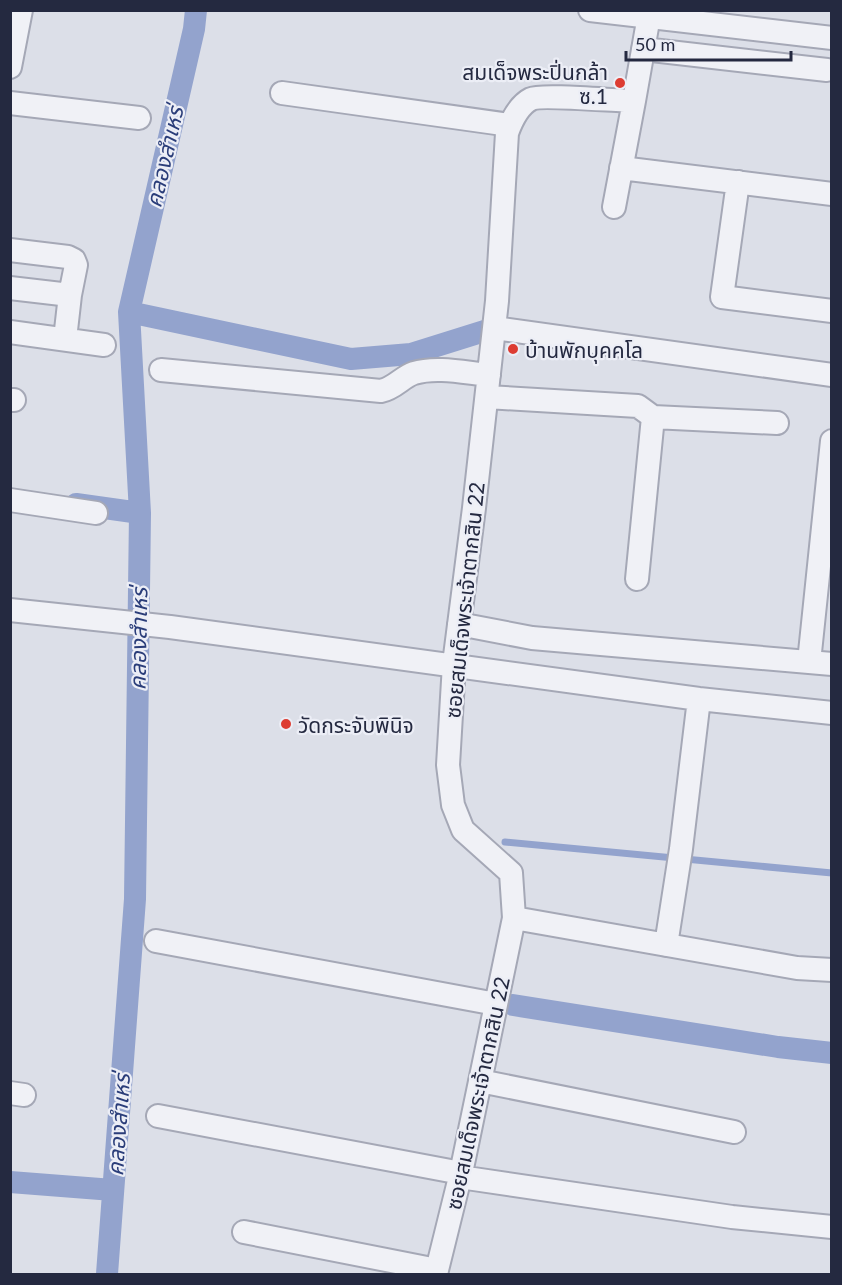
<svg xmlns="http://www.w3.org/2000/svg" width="842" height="1285" font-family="Lato,'Noto Sans Thai',sans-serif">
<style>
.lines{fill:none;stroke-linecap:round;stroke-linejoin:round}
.stream{stroke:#93a3cd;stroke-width:7}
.canal{stroke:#93a3cd;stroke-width:22}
.minor-casing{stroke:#a5a8b6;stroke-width:26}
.minor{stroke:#f0f1f6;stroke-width:22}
.poi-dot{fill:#dd3c32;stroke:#eceef6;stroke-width:2}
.labels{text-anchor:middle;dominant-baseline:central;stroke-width:4.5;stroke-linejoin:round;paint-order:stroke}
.poi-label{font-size:21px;fill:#242940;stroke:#eceef6;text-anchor:start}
.street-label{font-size:21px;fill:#242940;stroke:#eceef6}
.water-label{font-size:22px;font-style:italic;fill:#2a3d79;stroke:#eceef6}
</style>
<rect width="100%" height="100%" fill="#dcdfe8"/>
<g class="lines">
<!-- stream -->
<path class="stream" d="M505 842 832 873"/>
<!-- canal -->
<path class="canal" d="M129 312 351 359 411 354 494 328 511 331
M76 504 140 513
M513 1005 778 1047 832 1053
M10 1182 113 1190
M107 1274 135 899 140 513 129 312 194 29 196 10"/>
<defs>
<path id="minor" d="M590 10 832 38
M643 49 827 70
M10 67 21 10
M282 93 510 125
M10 103 139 118
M621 168 832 194
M738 182 722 297 832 311
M614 207 634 101
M10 250 68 257 74 260 76 265 70 295 65 339
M10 288 70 295
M494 328 832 375
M10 332 104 345
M161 370 381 391C395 388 402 377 414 373 437 366 466 373 489 375
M487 397 638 406 653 417 637 579
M10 400H14
M653 417 777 423
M10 500 96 513
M10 610 170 627 699 699 832 713
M459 624 532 638 832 664
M809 662 832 441
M514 918 797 968 832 970
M156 941 496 1004
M666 945 681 849 699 699
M480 1081 734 1132
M10 1093 24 1095
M158 1116 461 1173
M460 1177 732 1217 832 1227
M244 1232 437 1270
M436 1274 461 1173 514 918 511 873 463 830 453 805 448 765 454 664 474 508 497 301 507 133C511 122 519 105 531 99 542 94 617 101 634 101L650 10"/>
</defs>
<!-- minor casing -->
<use href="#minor" class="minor-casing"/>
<!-- minor -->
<use href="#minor" class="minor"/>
</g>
<!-- markers -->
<g class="poi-dot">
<circle cx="620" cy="83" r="6"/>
<circle cx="513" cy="349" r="6"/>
<circle cx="286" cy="724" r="6"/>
</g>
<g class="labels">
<!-- poi labels -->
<g class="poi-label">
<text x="608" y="71" text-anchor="end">สมเด็จพระปิ่นกล้า<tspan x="608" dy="24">ซ.1</tspan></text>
<text x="525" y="349">บ้านพักบุคคโล</text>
<text x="298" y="724">วัดกระจับพินิจ</text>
</g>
<!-- street labels -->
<g class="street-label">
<text transform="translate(464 600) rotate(-84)">ซอยสมเด็จพระเจ้าตากสิน 22</text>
<text transform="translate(477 1093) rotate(-78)">ซอยสมเด็จพระเจ้าตากสิน 22</text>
</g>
<!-- water labels -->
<g class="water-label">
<text transform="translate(164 157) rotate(-77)">คลองสำเหร่</text>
<text transform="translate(138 639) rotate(-89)">คลองสำเหร่</text>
<text transform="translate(118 1125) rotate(-86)">คลองสำเหร่</text>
</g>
</g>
<!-- border -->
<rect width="842" height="1285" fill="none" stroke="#242940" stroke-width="24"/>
<!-- scale -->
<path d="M626 51v9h165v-9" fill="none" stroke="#242940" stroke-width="3"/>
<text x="635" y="51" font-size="18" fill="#242940" stroke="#eceef6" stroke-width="4.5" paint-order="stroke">50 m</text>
</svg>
